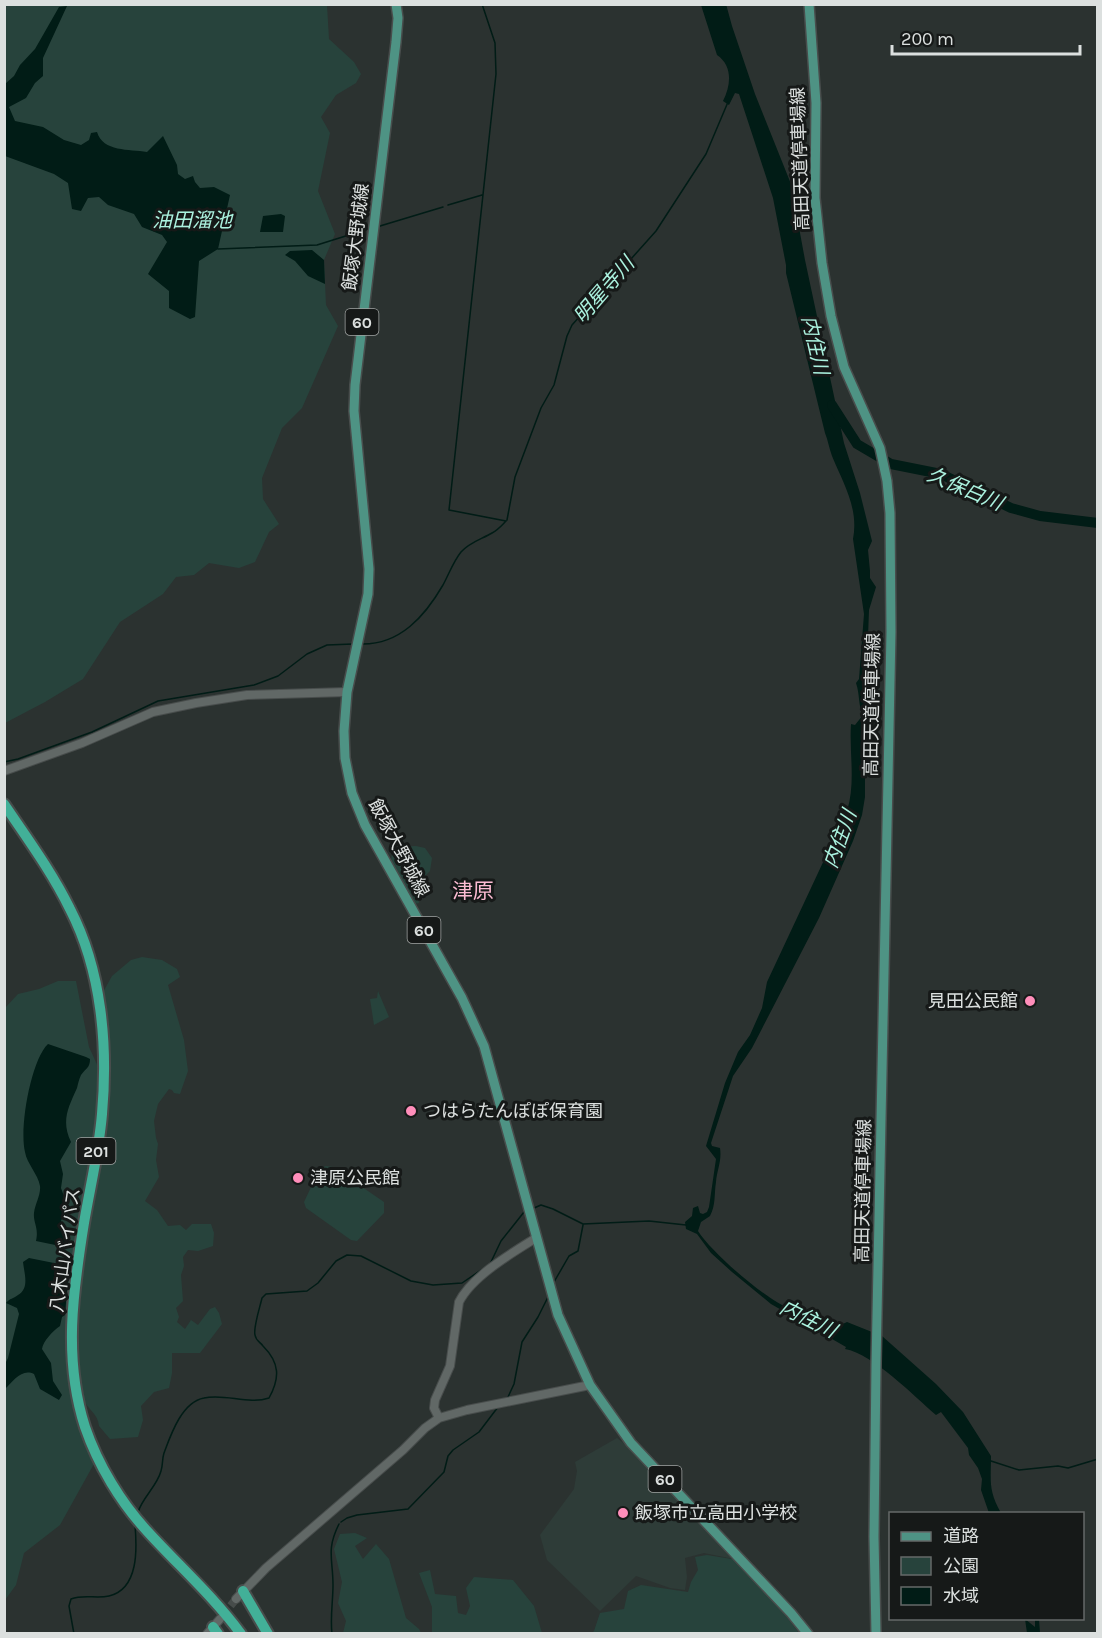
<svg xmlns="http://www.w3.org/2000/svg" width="1102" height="1638" font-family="Karla,'Noto Sans JP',sans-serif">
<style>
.built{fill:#2e3c38}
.green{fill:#27433c}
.water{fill:#011c16}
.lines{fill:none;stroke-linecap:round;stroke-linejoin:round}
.stream{stroke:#011c16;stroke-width:1.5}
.river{stroke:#011c16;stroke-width:10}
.minor-tunnel{stroke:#464c4a;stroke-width:8;stroke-dasharray:8 4;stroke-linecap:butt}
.minor-casing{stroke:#484d4c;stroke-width:10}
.major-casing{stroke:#484d4c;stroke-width:12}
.highway-casing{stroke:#484d4c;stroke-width:14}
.minor{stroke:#616866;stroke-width:8}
.major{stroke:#4e9384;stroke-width:9}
.highway{stroke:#42b098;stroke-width:10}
.poi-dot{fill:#ff8eba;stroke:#161918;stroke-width:2}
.labels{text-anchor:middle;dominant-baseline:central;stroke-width:6;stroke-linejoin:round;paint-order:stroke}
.shield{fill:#161918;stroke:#a1a4a3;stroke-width:1.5}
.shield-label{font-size:16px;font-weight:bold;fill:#dce0df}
.street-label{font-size:18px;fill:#dce0df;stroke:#161918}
.poi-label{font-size:18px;fill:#dce0df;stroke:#161918;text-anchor:start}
.water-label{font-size:20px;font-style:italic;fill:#abf2df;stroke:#161918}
.quarter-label{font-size:21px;fill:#fcbbd2;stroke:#161918}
</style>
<rect width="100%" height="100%" fill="#2b3230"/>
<!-- built -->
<path class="built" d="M617 1438 627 1446 734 1559 704 1553 685 1558 687 1577 685 1590 670 1588 636 1576 600 1611 547 1560 540 1535 574 1489 577 1471 575 1462Z"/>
<!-- green -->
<path class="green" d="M5 5H327L329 39 354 62 361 74 356 83 336 95 321 117 330 133 318 191 335 234 324 260 326 305 338 326 302 408 282 428 262 478 263 499 279 524 269 532 255 562 239 568 209 563 194 575 176 577 163 594 120 622 83 679 45 702 5 723Z
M401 847 416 846 425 848 432 858 430 871 417 884 419 903 415 904 391 861 392 854Z
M142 957 162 960 177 969 180 977 168 985 184 1040 188 1071 180 1094 174 1093 172 1090 169 1089 158 1104 154 1121 156 1138 158 1144 156 1160 159 1177 145 1201 157 1210 168 1226 180 1225 186 1230 192 1224H211L214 1233 213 1246 198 1251 188 1250 183 1257 184 1266 181 1275 183 1301 176 1308 179 1317 177 1322 185 1329 191 1320 198 1325 210 1309 215 1307 219 1313 222 1324 200 1353H172V1373L169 1388 154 1392 141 1406 143 1420 138 1437 110 1439 99 1426C98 1413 87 1409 83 1399 78 1388 76 1365 76 1353 73 1321 84 1290 82 1259L109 1062 107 1021 102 994 112 976 131 960Z
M58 981H76L89 1047 100 1071 97 1126 71 1281 66 1324V1360L81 1431 95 1462 60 1525 24 1553 16 1585 5 1600V1008L18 994 39 989Z
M378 991 389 1017 374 1025 370 999 377 998Z
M326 1166 333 1167 384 1202V1213L357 1241 351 1240 306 1208 304 1202 320 1168Z
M355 1533 367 1538 355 1546 363 1559 376 1544 389 1559 406 1618 419 1629 421 1633H343L346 1621 338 1603 342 1582 334 1549 340 1534Z
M707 1555 738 1560 777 1604 799 1633 591 1634 594 1631 600 1613 624 1609 628 1591 641 1585 688 1592 691 1582 698 1570 695 1557Z
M430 1570 435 1594 456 1596 458 1613 466 1615 470 1606 466 1588 474 1577 513 1580 534 1606 542 1633H432V1607L419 1573Z"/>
<!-- water -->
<path class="water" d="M726 4 732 26 755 94 791 184 805 260 844 443 860 493 872 541 868 550 870 571V578L876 587 869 610 868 637 871 639 870 674 866 698 868 712 872 719V737L877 739 875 751 865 761V797L862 815 853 841 819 918 752 1048 733 1076 711 1143 712 1146 720 1148C722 1161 717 1170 716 1182 714 1194 716 1205 710 1216L701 1222 698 1231C712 1253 765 1299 790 1309 797 1312 805 1313 812 1315 825 1320 834 1330 847 1322L882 1336 936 1384 963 1412 991 1456C991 1481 988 1490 1001 1513H989L981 1490 982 1479 978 1468 969 1455 968 1448 941 1412 936 1415C914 1396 873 1354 845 1349L846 1347 771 1304 732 1272 711 1253 697 1234 686 1229 685 1222 692 1216 693 1208 698 1206 700 1213 703 1214 707 1212 709 1207 716 1159 706 1146 725 1083 738 1052 750 1035 762 1008 767 982 847 811C856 782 849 753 851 724L855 725 863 715C858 706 860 694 856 683L859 679 864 614 853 539C859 508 843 483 832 456 829 448 828 440 825 433L786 273V265L773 198 739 94 735 93 729 105 723 101C731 85 733 66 717 55L701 5Z
M67 6 43 58V76L35 83 26 98 9 107 15 121 43 127 64 140 81 145 89 140 91 133 97 132C103 152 129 149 147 152L163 136 177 165 178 174 185 179 193 176 195 182 200 188 214 187 230 195 218 249 199 261 195 317 190 319 169 308V291L148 274 167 242 162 235 142 227 134 214 108 205 99 197 88 198 81 211 72 209 68 183 54 174 5 156V84L14 76 20 65 35 49 59 7Z
M281 214 285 216 283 232H260L263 216Z
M312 250 324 260 325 284 308 276 295 261 285 255 290 251Z
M48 1044 86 1057 90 1059C90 1068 86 1068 81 1075 79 1079 78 1084 77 1088 68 1108 61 1121 71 1142L60 1161 63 1174 61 1188 67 1205 61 1221 66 1238 65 1247 36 1241C39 1227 33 1223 34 1213 35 1204 41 1195 40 1186 38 1174 27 1164 25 1152 19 1128 31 1060 48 1044Z
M29 1258 69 1266 65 1315 62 1317 60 1326C53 1331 43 1341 42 1349L51 1363 53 1381 62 1395 59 1400 40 1389 34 1374C22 1368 13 1381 5 1389V1364L8 1358 19 1314 17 1308 6 1303C10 1298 13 1299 18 1295 30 1288 24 1273 23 1262Z
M1025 1619 1035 1627V1619H1039L1040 1633H1027Z"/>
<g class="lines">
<!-- stream -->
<path class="stream" d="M482 4 495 43 496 74 449 510 506 521
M448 205 482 195
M380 226 443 207
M218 249 317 245 368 229
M507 520 515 477 541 408 554 385 567 336 572 325 656 231 706 154 728 102
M361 644C400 645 425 616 443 585 449 574 453 562 461 552 470 542 482 539 492 533 498 530 502 525 506 521
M4 762 18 759 92 732 158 701 254 685 278 676 307 654 327 645 353 644
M534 1208 541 1205 553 1209 583 1224 649 1221 686 1225
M554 1282 569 1256 578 1251 583 1225
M508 1397 514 1384 522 1342 538 1317 549 1295
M991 1461 1019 1470 1058 1466 1068 1468 1098 1459
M138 1512C143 1497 157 1486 161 1471 163 1465 162 1459 164 1453 171 1434 182 1402 204 1398 225 1393 248 1405 269 1398 280 1378 280 1363 263 1346 260 1342 256 1341 255 1335 253 1328 260 1307 262 1298L266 1294 307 1291 318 1283 336 1261 347 1255 361 1256 411 1281 433 1285 462 1283 490 1264 501 1241 524 1212
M341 1522 347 1518 357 1515 408 1509 444 1472 448 1456 453 1450 479 1432 498 1407
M74 1634 69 1606 71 1599C84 1594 96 1599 109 1596 139 1589 137 1548 135 1525
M332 1634C330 1617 333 1602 333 1585 333 1559 326 1550 339 1524"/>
<!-- river -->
<path class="river" d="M832 405 857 444 891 464 941 474 1011 508 1040 516 1098 523"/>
<!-- minor-tunnel -->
<path class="minor-tunnel" d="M223 1615 236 1599"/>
<defs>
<path id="minor" d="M4 771 82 743 153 712 196 703 247 695 347 692
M439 1418 434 1408 435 1400 450 1366 459 1302C472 1276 512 1253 536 1238
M236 1599 266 1568 403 1450 425 1428 439 1418 467 1410 590 1385
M207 1634 220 1619"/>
<path id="major" d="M396 4 398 18 396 42 355 385 354 411 369 569 368 594 347 692 344 731 345 758 352 793 365 825 462 998 484 1046 558 1315 590 1385 631 1443 791 1613 808 1634
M809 4 816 103 815 198 822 263 831 316 844 367 880 448 887 481 890 513 891 632 876 1364 874 1537 876 1634"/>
<path id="highway" d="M4 804C27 838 52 872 70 909 102 971 108 1046 102 1114 99 1151 90 1187 84 1223 73 1291 63 1359 85 1427 98 1465 121 1503 148 1532 179 1566 213 1596 241 1634
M243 1591 268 1634
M213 1627 218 1634"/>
</defs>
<!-- minor casing -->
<use href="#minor" class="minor-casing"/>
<!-- major casing -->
<use href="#major" class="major-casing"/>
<!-- highway casing -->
<use href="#highway" class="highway-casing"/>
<!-- minor -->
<use href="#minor" class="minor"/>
<!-- major -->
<use href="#major" class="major"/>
<!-- highway -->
<use href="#highway" class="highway"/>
</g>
<!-- markers -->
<g class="poi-dot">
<circle cx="1030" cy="1001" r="6"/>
<circle cx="411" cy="1111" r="6"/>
<circle cx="298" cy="1178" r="6"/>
<circle cx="623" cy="1513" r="6"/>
</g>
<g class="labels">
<!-- shield labels -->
<g class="shield">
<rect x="345.5" y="309" width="33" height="26" rx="4.5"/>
<rect x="407.5" y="917" width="33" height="26" rx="4.5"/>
<rect x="76.5" y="1138" width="39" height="26" rx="4.5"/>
<rect x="648.5" y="1466" width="33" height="26" rx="4.5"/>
</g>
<g class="shield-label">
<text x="362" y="322">60</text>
<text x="424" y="930">60</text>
<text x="96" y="1151">201</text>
<text x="665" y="1479">60</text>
</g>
<!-- street labels -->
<g class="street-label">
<text transform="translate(800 159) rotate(-92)">高田天道停車場線</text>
<text transform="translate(356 237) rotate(-83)">飯塚大野城線</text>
<text transform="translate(872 705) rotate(-89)">高田天道停車場線</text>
<text transform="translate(399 848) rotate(62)">飯塚大野城線</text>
<text transform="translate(863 1191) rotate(-89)">高田天道停車場線</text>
<text transform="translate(65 1250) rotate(-82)">八木山バイパス</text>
</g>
<!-- poi labels -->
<g class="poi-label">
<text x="1018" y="1001" text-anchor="end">見田公民館</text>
<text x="423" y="1111">つはらたんぽぽ保育園</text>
<text x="310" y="1178">津原公民館</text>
<text x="635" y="1513">飯塚市立高田小学校</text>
</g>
<!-- water labels -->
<g class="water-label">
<text x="192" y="220">油田溜池</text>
<text transform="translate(604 290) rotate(-49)">明星寺川</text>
<text transform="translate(815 345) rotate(77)">内住川</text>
<text transform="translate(965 489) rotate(23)">久保白川</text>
<text transform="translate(840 839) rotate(-70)">内住川</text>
<text transform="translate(808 1319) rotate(26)">内住川</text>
</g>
<!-- quarter labels -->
<g class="quarter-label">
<text x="473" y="891">津原</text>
</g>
</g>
<!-- border -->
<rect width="1102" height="1638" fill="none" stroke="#dce0df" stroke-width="12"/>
<!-- legend -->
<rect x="889" y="1512" width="195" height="108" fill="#161918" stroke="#656968" stroke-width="1.5"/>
<rect x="901" y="1532" width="30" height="9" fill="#4e9384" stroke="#656968" stroke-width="1.5"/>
<text x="943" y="1542" font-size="18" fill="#dce0df">道路</text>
<rect x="901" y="1557" width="30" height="18" fill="#27433c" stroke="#656968" stroke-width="1.5"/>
<text x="943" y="1572" font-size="18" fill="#dce0df">公園</text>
<rect x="901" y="1587" width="30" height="18" fill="#011c16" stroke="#656968" stroke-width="1.5"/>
<text x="943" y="1602" font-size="18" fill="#dce0df">水域</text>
<!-- scale -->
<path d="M892 45v9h188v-9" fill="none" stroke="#dce0df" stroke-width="3"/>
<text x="901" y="45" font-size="18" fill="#dce0df" stroke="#161918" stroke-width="4.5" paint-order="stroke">200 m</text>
</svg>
